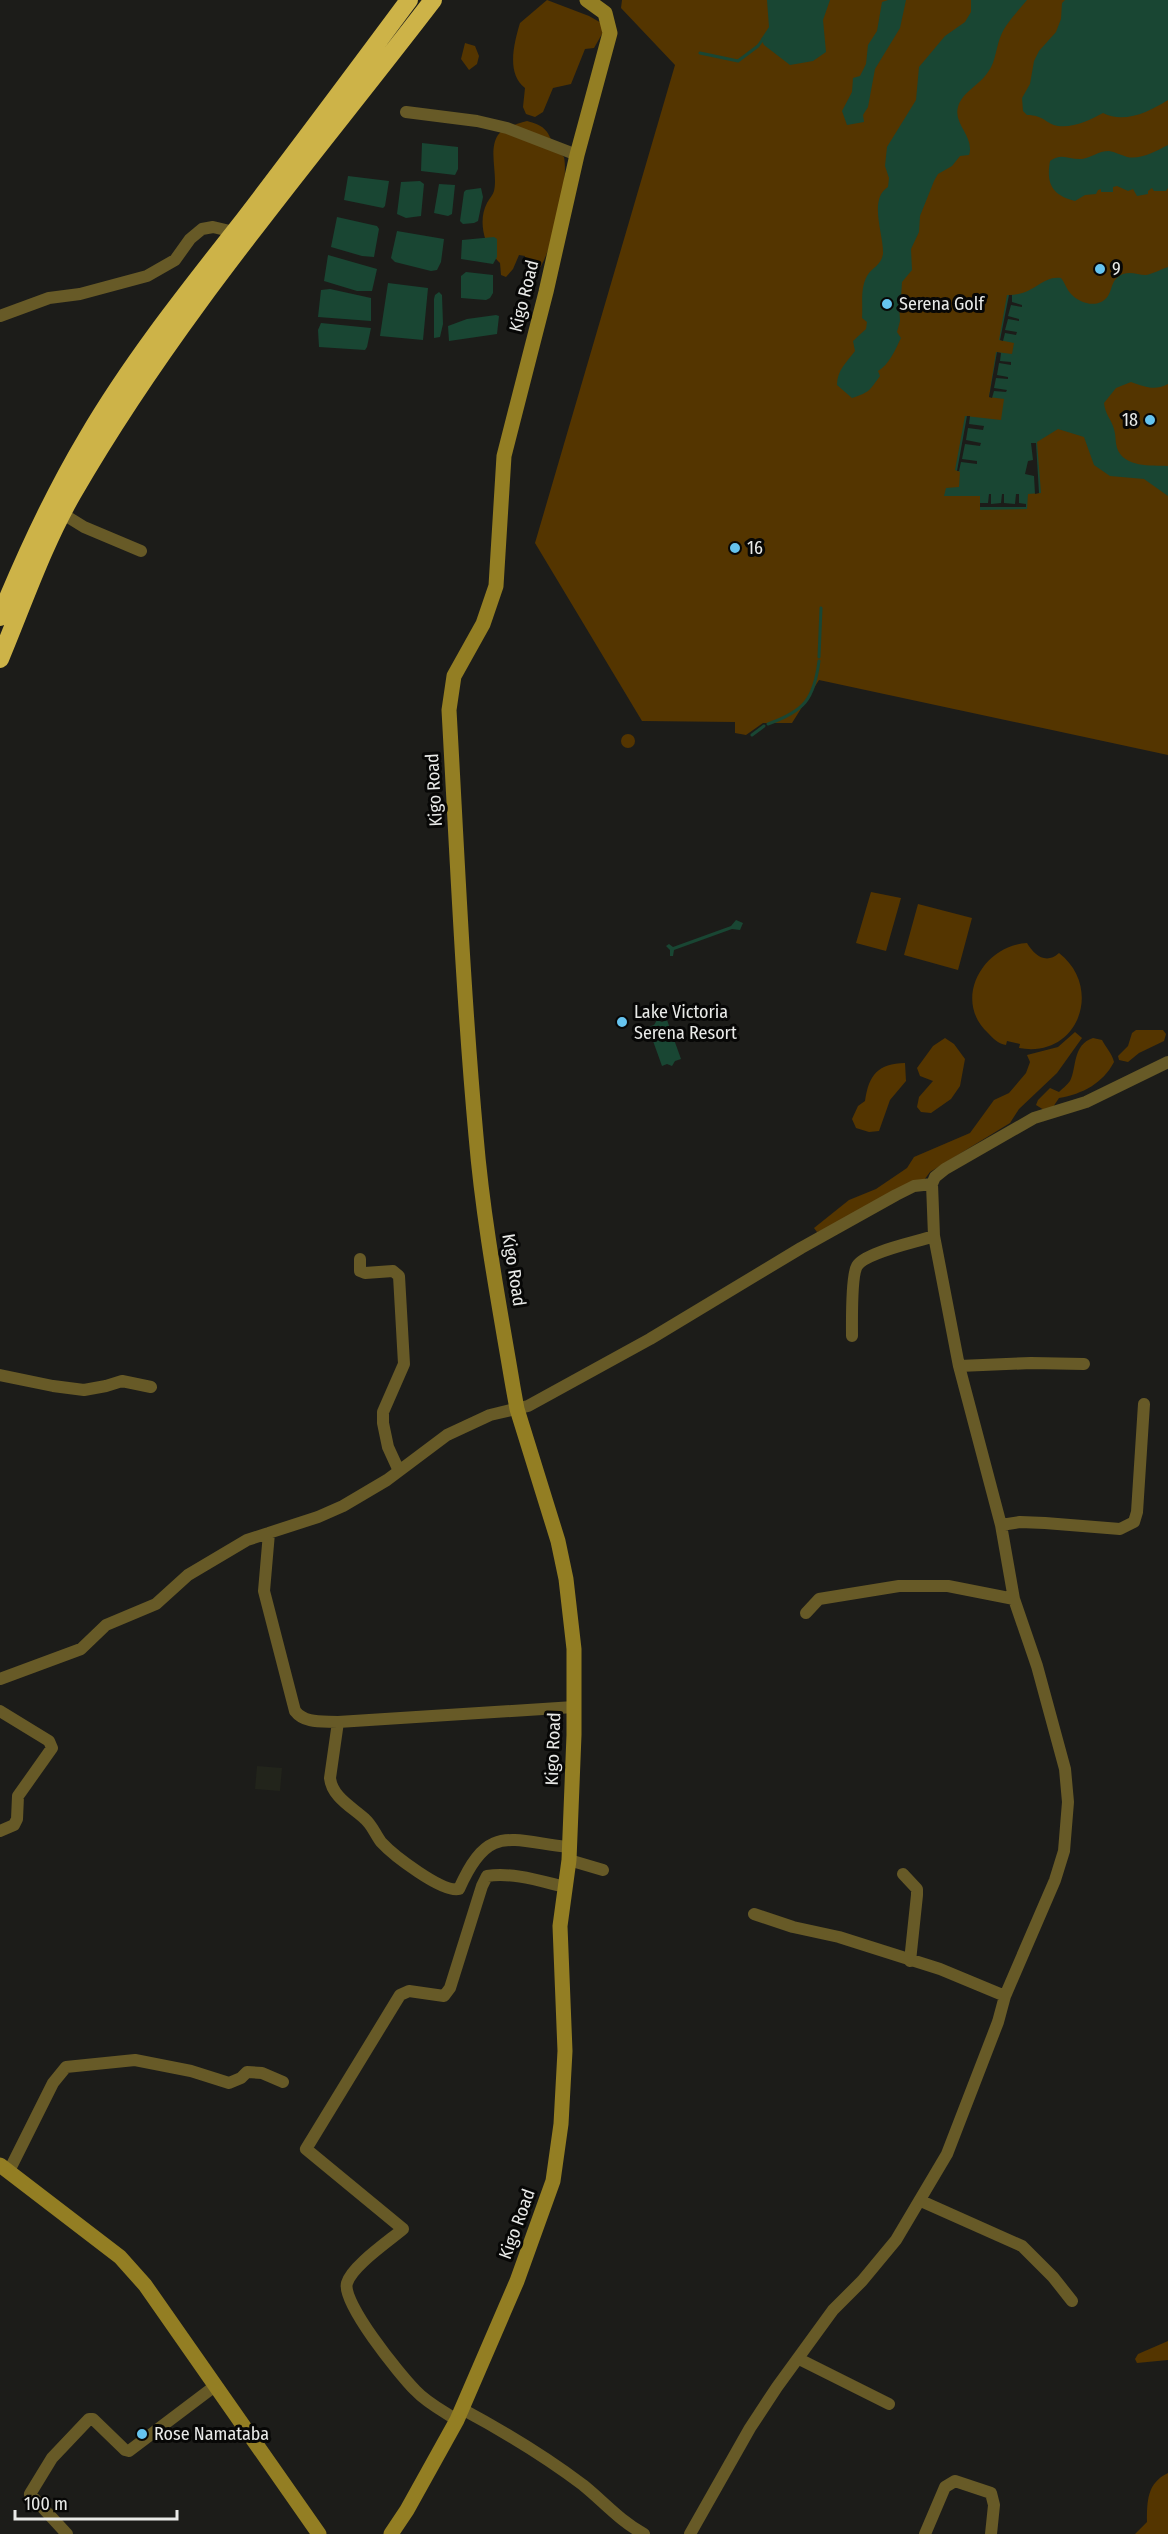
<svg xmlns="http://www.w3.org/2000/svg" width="1168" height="2534" font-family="'Fira Sans Condensed',sans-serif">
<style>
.built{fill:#22241b}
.green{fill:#543500}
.water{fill:#194633}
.pier{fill:#1c1c19}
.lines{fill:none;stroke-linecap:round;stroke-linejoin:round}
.stream{stroke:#194633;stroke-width:3}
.street{stroke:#675a27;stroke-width:12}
.secondary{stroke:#937e23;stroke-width:15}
.highway{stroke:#cdb348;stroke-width:18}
.poi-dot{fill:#66c4ef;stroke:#070706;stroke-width:2}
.labels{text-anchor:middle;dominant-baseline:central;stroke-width:6;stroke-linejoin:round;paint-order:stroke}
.poi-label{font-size:18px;fill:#e9eae8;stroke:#070706;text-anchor:start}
.street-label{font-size:18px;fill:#e9eae8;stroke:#070706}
</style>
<rect width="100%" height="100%" fill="#1c1c19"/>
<!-- built -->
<path class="built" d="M257 1766 282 1768 280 1791 255 1789Z"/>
<!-- green -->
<path class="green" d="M547 0 589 16 603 24 602 34 594 48 585 49 571 84 553 88 543 112 535 117 526 114 523 107 525 88C506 74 514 43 520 23Z
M622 0H1168V755L819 680 792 723H763L746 735 735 733V722L642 721 535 543 675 65 621 8Z
M465 43 475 46 479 56 477 64 469 70 461 59Z
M527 121C557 128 545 143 564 157 569 182 553 246 540 268L529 271 525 267V256L519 255 513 269 506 277 501 275 500 263C485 249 477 222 487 203 489 199 493 195 494 191 498 174 488 150 498 135 504 127 517 124 527 121Z
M621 741a7 7 0 1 1 14 0a7 7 0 1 1-14 0Z
M871 892 901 898 886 951 856 943Z
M918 904 972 918 958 970 904 955Z
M1027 943C1034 955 1046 965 1059 953 1104 988 1078 1059 1019 1048L1020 1044 1007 1041 1006 1045C997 1043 994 1039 988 1033 952 1000 983 945 1027 943Z
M1136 1030H1163L1166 1034 1164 1041 1139 1053 1128 1062 1119 1060 1118 1056 1128 1046 1132 1033Z
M1075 1032 1082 1038 1057 1073 1019 1109 1010 1123 930 1172 921 1184 840 1225 817 1232 814 1228 849 1200 876 1189 907 1168 914 1157 970 1133 994 1100 1009 1093 1026 1073 1030 1062 1027 1055 1058 1047Z
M945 1038 954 1044 965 1059 960 1086 951 1099 931 1113 921 1112 917 1107 919 1097 933 1081 920 1076 917 1068 933 1046Z
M1093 1038 1102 1040C1106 1048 1112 1053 1114 1062 1103 1083 1083 1094 1059 1098L1053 1107 1044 1110 1036 1105 1038 1100 1050 1088 1059 1092C1062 1089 1067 1085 1070 1081 1077 1068 1072 1045 1093 1038Z
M905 1063 906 1081 890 1100 879 1131 869 1132 856 1128 852 1119 858 1106 865 1101C869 1074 878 1064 905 1063Z
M1168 2341V2360L1137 2363 1135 2359 1138 2354Z
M1168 2473V2534H1135L1147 2522C1147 2501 1147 2483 1168 2473Z"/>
<!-- water -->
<path class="water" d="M767 0H830L823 20 826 52 813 61 790 65 764 45 761 39 769 27Z
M888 0H906L900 28 875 69 868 107 863 115 864 122 847 125 842 111 852 92 853 78 860 76 866 64 868 45 877 31 882 2Z
M971 0H1027C1019 10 1007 22 1002 33 996 45 996 62 988 72 980 85 962 92 958 107 953 124 975 137 969 155L960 156 952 166 938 174 934 181 920 216 919 232 911 249 912 270 902 282 901 298 899 302 900 321 897 332 901 338C895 350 889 365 878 371L880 376C869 391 870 392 852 398L837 385C837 370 847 362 855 351L853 341 866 329 867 322 862 318C863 303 860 289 867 276 872 267 881 266 883 254 884 235 868 199 888 187L889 178 885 166 887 147 916 100 919 67 945 36 965 22 971 12Z
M1065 0H1168V100C1149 112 1124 124 1103 113 1090 120 1074 128 1058 126 1046 124 1044 115 1027 115L1023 111 1022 98 1030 84 1034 61 1039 51 1056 32 1061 19 1062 3Z
M422 143 458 147V169L455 175 421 171Z
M1168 145V188L1166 191H1154L1152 188 1148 191V194L1137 196 1133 189 1128 191 1117 186 1113 187V192H1101V189L1098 190 1096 194 1085 195 1075 201C1052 195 1046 184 1050 161 1062 152 1069 160 1082 159 1091 158 1098 151 1109 151 1115 152 1121 155 1127 157 1141 160 1156 151 1168 145Z
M348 176 389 181 385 206 383 208 344 200Z
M420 181 424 184 421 216 406 218 397 214 401 182Z
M439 184 455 185 452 214 448 216 434 213Z
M481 188 483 197 478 221 474 223 463 224 460 221 464 192 466 190Z
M337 217 377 226 379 229 374 257 362 256 331 247Z
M397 231 444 239 441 262 437 270 431 271 395 262 391 258Z
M494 237 497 239V257L493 264 461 259 462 240Z
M328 255 377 269 372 291H357L324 281Z
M1168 267V384C1154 391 1146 387 1131 382L1116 388 1104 403C1105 414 1111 419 1114 429 1116 435 1115 442 1117 448 1124 468 1151 465 1168 466V496L1144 479 1110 476 1094 465 1084 437 1058 429 1037 442 1041 493 1028 494 1027 509 980 510V496H944L946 488 959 487 960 472 955 470 965 416 1001 420 1004 399 989 397 996 352 1012 354 1014 343 999 340 1007 295C1034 296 1042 275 1061 278 1065 283 1067 290 1071 294 1080 304 1099 309 1108 296 1113 288 1111 279 1123 274 1131 271 1138 275 1146 275 1153 274 1161 269 1168 267Z
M466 272 493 275V293L490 298 486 300 461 298V276Z
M388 283 428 288 423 340 380 336Z
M330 289 371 298V321L318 317 321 290Z
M439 292 442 295 443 324 440 337 434 338V299L435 295Z
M496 315 499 316 497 334 449 341 448 326 467 319Z
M321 323 371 328 367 347 365 350 319 347 318 330Z
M736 920 743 923 740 930 732 929 674 950 673 956H670V950L666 946 669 944 673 947 731 926Z
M657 1020 662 1022 667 1020 681 1059 675 1061 672 1066 667 1064 662 1066 648 1027 654 1025Z"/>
<!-- pier -->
<path class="pier" d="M1009 295H1012V302L1022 305V307L1011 305 1008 316 1019 319V321L1008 319 1005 330 1017 332 1016 335 1005 333 1003 341 1000 340Z
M997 352 1001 353 1000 361 1011 362V365L999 363 997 375 1008 377V379L996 378 994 388 1007 390 1006 392 994 391 992 398 989 397Z
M967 416H970L969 424 984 426 983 430 968 428 966 440 981 443 980 446 965 444 962 459 977 461V464L961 462 959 471H957Z
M1031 443H1036L1039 493 1035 494 1034 476 1025 474 1028 461 1033 460Z
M989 494H991V504L1001 503 1002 494H1004V503L1015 504 1016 494H1019V503L1026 504V507H980V503H988Z"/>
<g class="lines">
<!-- stream -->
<path class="stream" d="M700 53 738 61 758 46 763 39
M819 657 821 608
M768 724C804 711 814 700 819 661
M752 735 764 726"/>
<!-- street -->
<path class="street" d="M406 112 477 121 507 128 577 155
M0 316 49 298 80 294 147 276 175 260 190 239 202 229 213 227 234 232
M63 514 84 527 141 551
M360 1259V1271L365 1273 393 1271 399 1276 404 1364 383 1412V1423L388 1447 399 1471
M852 1336C852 1323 851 1276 857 1266 865 1252 917 1242 934 1236
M959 1366 1031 1363 1084 1364
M0 1375 53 1386 84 1390 106 1386 122 1381 151 1387
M1001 1525 1020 1522 1045 1523 1120 1529 1134 1522 1137 1512 1144 1404
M269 1533 264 1591 295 1711C305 1724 323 1721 338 1722L574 1707
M806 1613 819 1599 899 1586H948L1014 1599
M0 1679 81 1649 106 1625 156 1604 188 1575 247 1540 318 1517 343 1506 387 1480 447 1435 490 1415 528 1406 650 1339 801 1248 896 1195 914 1186 932 1184
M0 1711 49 1741 52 1748 18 1796 17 1819 14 1825 0 1831
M338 1722 330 1778C332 1797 352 1807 365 1819 372 1825 375 1834 381 1842 393 1855 442 1893 459 1889 488 1824 507 1840 568 1847
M569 1860 603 1870
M903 1874 917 1889V1895L910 1961
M754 1914 793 1927 839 1937 940 1969 1005 1996
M9 2171 53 2083 66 2067 135 2060 191 2071 229 2083 241 2078 247 2072 262 2073 283 2082
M921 2201 1022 2246 1053 2277 1072 2301
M799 2359 889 2404
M462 2409C503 2431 546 2457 583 2485 604 2502 620 2521 644 2534
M457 2420C443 2411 427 2403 415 2390 400 2375 341 2302 347 2283 352 2266 389 2241 403 2229L306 2149 400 1995 409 1991 444 1996 450 1988 482 1886 487 1876C513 1872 540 1881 565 1887
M67 2534 30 2494 52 2458 89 2419H93L125 2450 129 2451 215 2386
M690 2534 750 2428 777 2387 833 2310 862 2281 896 2240 947 2154 998 2022 1005 1996 1055 1880 1064 1851 1068 1802 1065 1769 1037 1666 1014 1599 1001 1525 959 1366 934 1236 932 1184 935 1177 945 1169 1034 1118 1086 1102 1168 1062
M925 2534 945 2487 955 2481 991 2493 994 2505 991 2534"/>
<!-- secondary -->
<path class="secondary" d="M0 2165 120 2257 145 2285 319 2534
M391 2534 407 2510 457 2420 517 2281 553 2181 561 2124 565 2051 560 1926 569 1860 574 1735V1649L566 1579 558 1541 517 1409 513 1387C499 1304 483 1220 476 1136 463 994 457 852 449 710L454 676 483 624 496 586 504 456 546 292 577 155 610 33 605 13 587 0"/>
<!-- highway -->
<path class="highway" d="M0 617C25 556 53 495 87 438 132 361 188 291 243 221 299 148 354 74 409 0
M0 659C23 604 43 545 73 493 175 316 309 162 433 0"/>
</g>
<!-- markers -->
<g class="poi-dot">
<circle cx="1100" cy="269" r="6"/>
<circle cx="887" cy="304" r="6"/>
<circle cx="1150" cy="420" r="6"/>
<circle cx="735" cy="548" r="6"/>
<circle cx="622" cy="1022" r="6"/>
<circle cx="142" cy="2434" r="6"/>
</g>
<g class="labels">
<!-- poi labels -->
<g class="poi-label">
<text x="1112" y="269">9</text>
<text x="899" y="304">Serena Golf</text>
<text x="1138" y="420" text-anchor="end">18</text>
<text x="747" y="548">16</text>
<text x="634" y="1012">Lake Victoria<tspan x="634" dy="21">Serena Resort</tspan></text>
<text x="154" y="2434">Rose Namataba</text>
</g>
<!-- street labels -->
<g class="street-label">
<text transform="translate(524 296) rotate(-76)">Kigo Road</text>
<text transform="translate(434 790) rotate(-93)">Kigo Road</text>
<text transform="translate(514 1270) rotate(81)">Kigo Road</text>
<text transform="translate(553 1749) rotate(-88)">Kigo Road</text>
<text transform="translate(517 2224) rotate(-70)">Kigo Road</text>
</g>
</g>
<!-- scale -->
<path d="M15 2510v9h162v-9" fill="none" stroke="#e9eae8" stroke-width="3"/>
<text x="24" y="2510" font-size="18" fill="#e9eae8" stroke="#070706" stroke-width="4.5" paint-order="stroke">100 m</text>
</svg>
